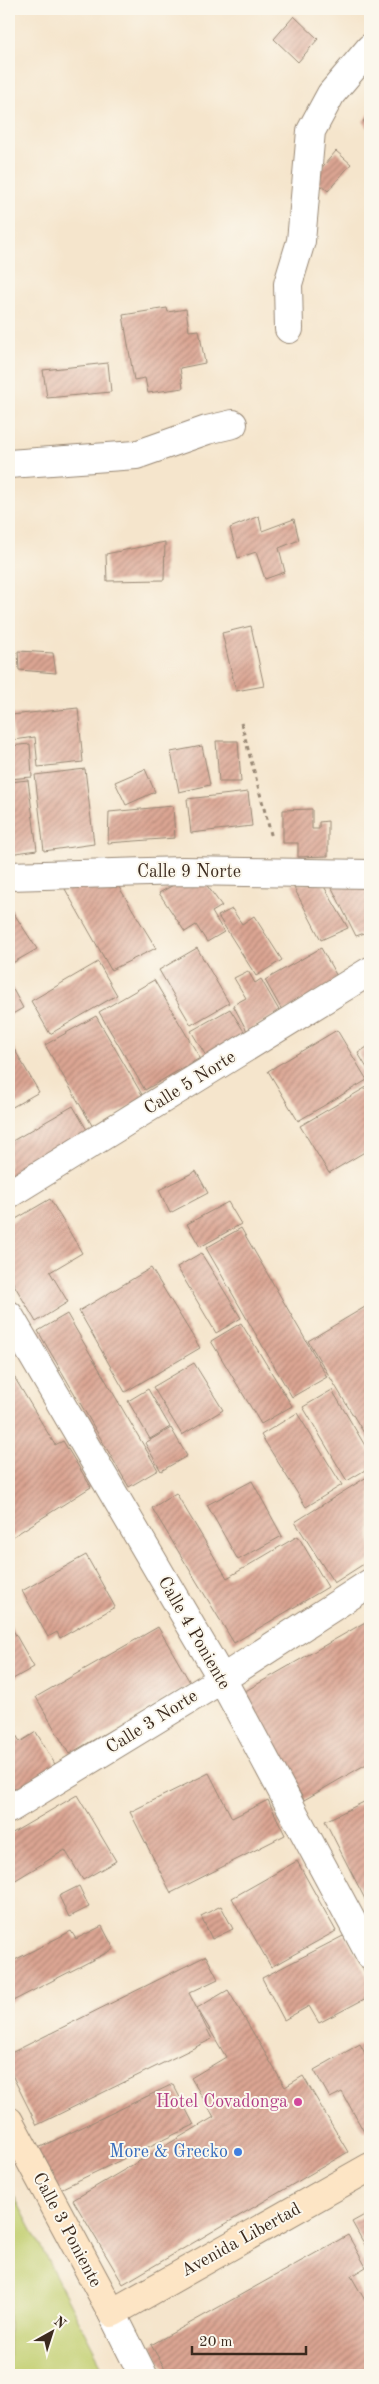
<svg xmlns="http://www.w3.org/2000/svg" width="379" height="2384" font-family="'Old Standard TT',serif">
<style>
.green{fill:#c2cf71;stroke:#7e7c48}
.building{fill:url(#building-hatch)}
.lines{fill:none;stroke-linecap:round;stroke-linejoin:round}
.pedestrian-casing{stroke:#988875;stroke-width:30}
.minor-casing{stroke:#988875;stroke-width:30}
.secondary-casing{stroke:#988875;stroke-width:30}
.path{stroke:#988875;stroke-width:3;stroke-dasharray:4 4;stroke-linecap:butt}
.pedestrian{stroke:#fff;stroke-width:28}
.minor{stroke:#fff;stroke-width:28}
.secondary{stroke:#fde5c5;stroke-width:28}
.hotel-dot{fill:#d1479c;stroke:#fbf7ec;stroke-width:2}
.shop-dot{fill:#3f7fe0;stroke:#fbf7ec;stroke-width:2}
.labels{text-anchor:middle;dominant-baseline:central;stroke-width:4;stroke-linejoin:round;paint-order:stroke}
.street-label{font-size:18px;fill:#3b2a1e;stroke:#fbf7ec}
.hotel-label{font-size:18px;fill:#b23c85;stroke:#fbf7ec;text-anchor:end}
.shop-label{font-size:18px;fill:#366cbe;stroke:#fbf7ec;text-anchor:end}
</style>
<defs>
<pattern id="building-hatch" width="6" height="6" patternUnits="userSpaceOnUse" patternTransform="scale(1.25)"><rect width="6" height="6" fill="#dba593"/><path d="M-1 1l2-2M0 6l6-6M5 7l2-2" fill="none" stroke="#b38777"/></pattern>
</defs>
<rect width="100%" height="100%" fill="#fbf7ec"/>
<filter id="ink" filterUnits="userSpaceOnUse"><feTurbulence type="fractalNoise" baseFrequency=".02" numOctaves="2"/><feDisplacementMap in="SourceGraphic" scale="10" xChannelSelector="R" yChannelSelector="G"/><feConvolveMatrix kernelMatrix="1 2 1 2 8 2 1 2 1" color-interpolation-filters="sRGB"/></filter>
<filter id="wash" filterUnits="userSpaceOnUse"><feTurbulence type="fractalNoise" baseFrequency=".0096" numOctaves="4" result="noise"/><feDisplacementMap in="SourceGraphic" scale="20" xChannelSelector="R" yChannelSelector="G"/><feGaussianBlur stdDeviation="1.12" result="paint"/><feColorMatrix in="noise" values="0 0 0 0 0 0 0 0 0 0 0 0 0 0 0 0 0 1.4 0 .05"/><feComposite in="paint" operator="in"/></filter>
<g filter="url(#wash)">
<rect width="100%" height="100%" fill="#f5e5cc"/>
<!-- green -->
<path class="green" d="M9 2186 107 2375H9Z"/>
<g id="blocks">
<!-- building -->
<path class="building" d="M294 16 318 39 298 62 274 39Z
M370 113V131L363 121Z
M336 151 351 164 328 191 313 178Z
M167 308 168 312 186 309 189 331 199 330 205 363 180 368 183 388 148 393 145 378 134 380 123 315Z
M108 363 111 392 47 398 43 370Z
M259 516 262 531 294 519 299 540 279 548 285 572 265 579 256 552 238 558 230 528Z
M165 542 164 580 107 581 106 554Z
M251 626 264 686 236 691 222 633Z
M18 651 53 653 56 673 19 670Z
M78 708 83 762 38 767 35 737 14 740 11 715Z
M216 741H238L241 782H219Z
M30 744 32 777 9 779V746Z
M202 746 210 785 179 792 171 752Z
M85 769 94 844 44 851 35 775Z
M145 769 155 792 126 805 115 782Z
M28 780 37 850 9 854V782Z
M248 792 252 826 191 833 187 799Z
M173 806 175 838 108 843 109 812Z
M312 809V829H319V822L328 821V856L298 857V843H283V810Z
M197 872 222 906 212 912 224 932 207 942 196 925 185 932 159 893Z
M114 879 156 948 111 970 65 889Z
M322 883 348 928 321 940 292 884Z
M331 886 370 887V931L356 936Z
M9 906 37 949 9 965Z
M232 909 242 924 254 916 282 960 256 976 218 916Z
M197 948 229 1003 191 1025 159 970Z
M321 948 339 980 283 1012 265 980Z
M98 962 117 995 50 1034 31 1001Z
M248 971 255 983 261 979 280 1012 247 1031 233 1005 246 998 234 978Z
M154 980 200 1058 145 1090 99 1012Z
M9 982 23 1008 9 1016Z
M230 1009 245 1033 206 1056 191 1031Z
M96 1016 144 1098 93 1127 45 1045Z
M337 1030 367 1080 298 1121 268 1071Z
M9 1040 39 1092 9 1109Z
M370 1045V1073L358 1053Z
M370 1085V1153L368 1150 329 1173 300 1126Z
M73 1106 90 1135 9 1182V1143Z
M196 1171 208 1193 170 1213 159 1190Z
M50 1199 82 1253 50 1272 68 1302 36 1322 9 1276V1223Z
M228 1202 241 1224 200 1247 187 1224Z
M241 1228 327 1377 292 1397 206 1248Z
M201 1253 241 1318 216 1333 177 1267Z
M151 1268 200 1348 125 1392 79 1311Z
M370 1304V1443L308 1341Z
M67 1314 158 1470 129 1487 38 1331Z
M241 1323 292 1406 261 1424 211 1341Z
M194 1363 223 1410 182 1435 153 1387Z
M13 1375 55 1445 63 1441 91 1487 9 1539V1504L11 1503 9 1500V1378Z
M148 1389 170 1427 150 1439 128 1401Z
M332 1390 370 1454V1467L347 1481 303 1407Z
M297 1413 342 1485 306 1507 261 1435Z
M171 1428 187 1456 161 1471 145 1443Z
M370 1475V1560L334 1583 295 1522Z
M252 1481 282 1536 238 1560 207 1505Z
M176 1493 227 1578 298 1536 328 1587 234 1643 152 1508Z
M86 1555 115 1607 60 1638 57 1632 48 1637 22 1591Z
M367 1621 370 1626V1762L304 1800 242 1693Z
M9 1623 34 1667 13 1679 9 1673Z
M158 1627 191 1684 69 1754 36 1697Z
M36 1732 56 1766 9 1794V1737L15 1733 20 1742Z
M209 1773 232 1818 268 1800 285 1835 171 1893 130 1812Z
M77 1795 116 1861 83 1880 65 1850 9 1884V1835Z
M370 1799V1901L367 1903 325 1821Z
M297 1861 336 1931 271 1967 232 1898Z
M79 1886 89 1907 69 1917 59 1896Z
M221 1906 233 1929 212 1939 201 1916Z
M102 1926 114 1949 9 2003V1963L71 1931 76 1939Z
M345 1935 370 1982V1996L319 2023 309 2006 284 2020 262 1978Z
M206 1956 218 1979 189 1993 212 2039 37 2125 9 2069V2054Z
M228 1990 285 2087 303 2076 348 2152 123 2284 73 2200 214 2117 191 2078 226 2057 197 2008Z
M360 2044 370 2063V2128L364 2132 342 2092 330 2098 314 2070Z
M173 2084 194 2125 52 2193 32 2151Z
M370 2212V2254L352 2222Z
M348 2235 366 2267 351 2276 370 2309V2375H169L151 2345Z"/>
</g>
</g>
<g filter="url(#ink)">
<use href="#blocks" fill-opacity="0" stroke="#988875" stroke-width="1"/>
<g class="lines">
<defs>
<path id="pedestrian" d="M9 464 136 455 207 430 233 424"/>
<path id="minor" d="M289 329 288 284 301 241 311 131 331 94 370 48
M9 876 183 871 370 874
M9 1194 370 971
M9 1315 222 1679 370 1955
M9 1809 222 1679 370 1583
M112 2313 143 2375"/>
<path id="secondary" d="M9 2121 112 2313 370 2167"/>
</defs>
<!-- pedestrian casing -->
<use href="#pedestrian" class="pedestrian-casing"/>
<!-- minor casing -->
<use href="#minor" class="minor-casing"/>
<!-- secondary casing -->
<use href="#secondary" class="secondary-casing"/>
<!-- path -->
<path class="path" d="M241 723 272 838"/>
<!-- pedestrian -->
<use href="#pedestrian" class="pedestrian"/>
<!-- minor -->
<use href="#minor" class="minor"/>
<!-- secondary -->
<use href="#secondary" class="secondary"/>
</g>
</g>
<!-- markers -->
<circle class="hotel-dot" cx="298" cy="2102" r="5"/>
<circle class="shop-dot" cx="238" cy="2152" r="5"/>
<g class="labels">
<!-- street labels -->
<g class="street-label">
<text x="189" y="872">Calle 9 Norte</text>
<text transform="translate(190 1083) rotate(-32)">Calle 5 Norte</text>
<text transform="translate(194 1633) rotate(60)">Calle 4 Poniente</text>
<text transform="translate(152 1722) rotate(-32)">Calle 3 Norte</text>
<text transform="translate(67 2230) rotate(62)">Calle 3 Poniente</text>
<text transform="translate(241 2240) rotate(-29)">Avenida Libertad</text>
</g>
<!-- hotel labels -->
<g class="hotel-label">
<text x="288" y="2102">Hotel Covadonga</text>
</g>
<!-- shop labels -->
<g class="shop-label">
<text x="228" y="2152">More &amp; Grecko</text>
</g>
</g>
<!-- margin -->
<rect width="379" height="2384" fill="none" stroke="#fbf7ec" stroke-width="30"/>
<!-- north arrow -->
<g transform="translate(52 2332) rotate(39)" stroke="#fbf7ec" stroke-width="4" paint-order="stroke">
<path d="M0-4L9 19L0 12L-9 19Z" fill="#3b2a1e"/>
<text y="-8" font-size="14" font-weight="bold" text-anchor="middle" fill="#3b2a1e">N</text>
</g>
<!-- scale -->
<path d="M192 2346v8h114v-8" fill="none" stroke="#3b2a1e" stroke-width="2.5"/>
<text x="199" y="2346" font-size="15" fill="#3b2a1e" stroke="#fbf7ec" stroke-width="4" paint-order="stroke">20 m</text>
</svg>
